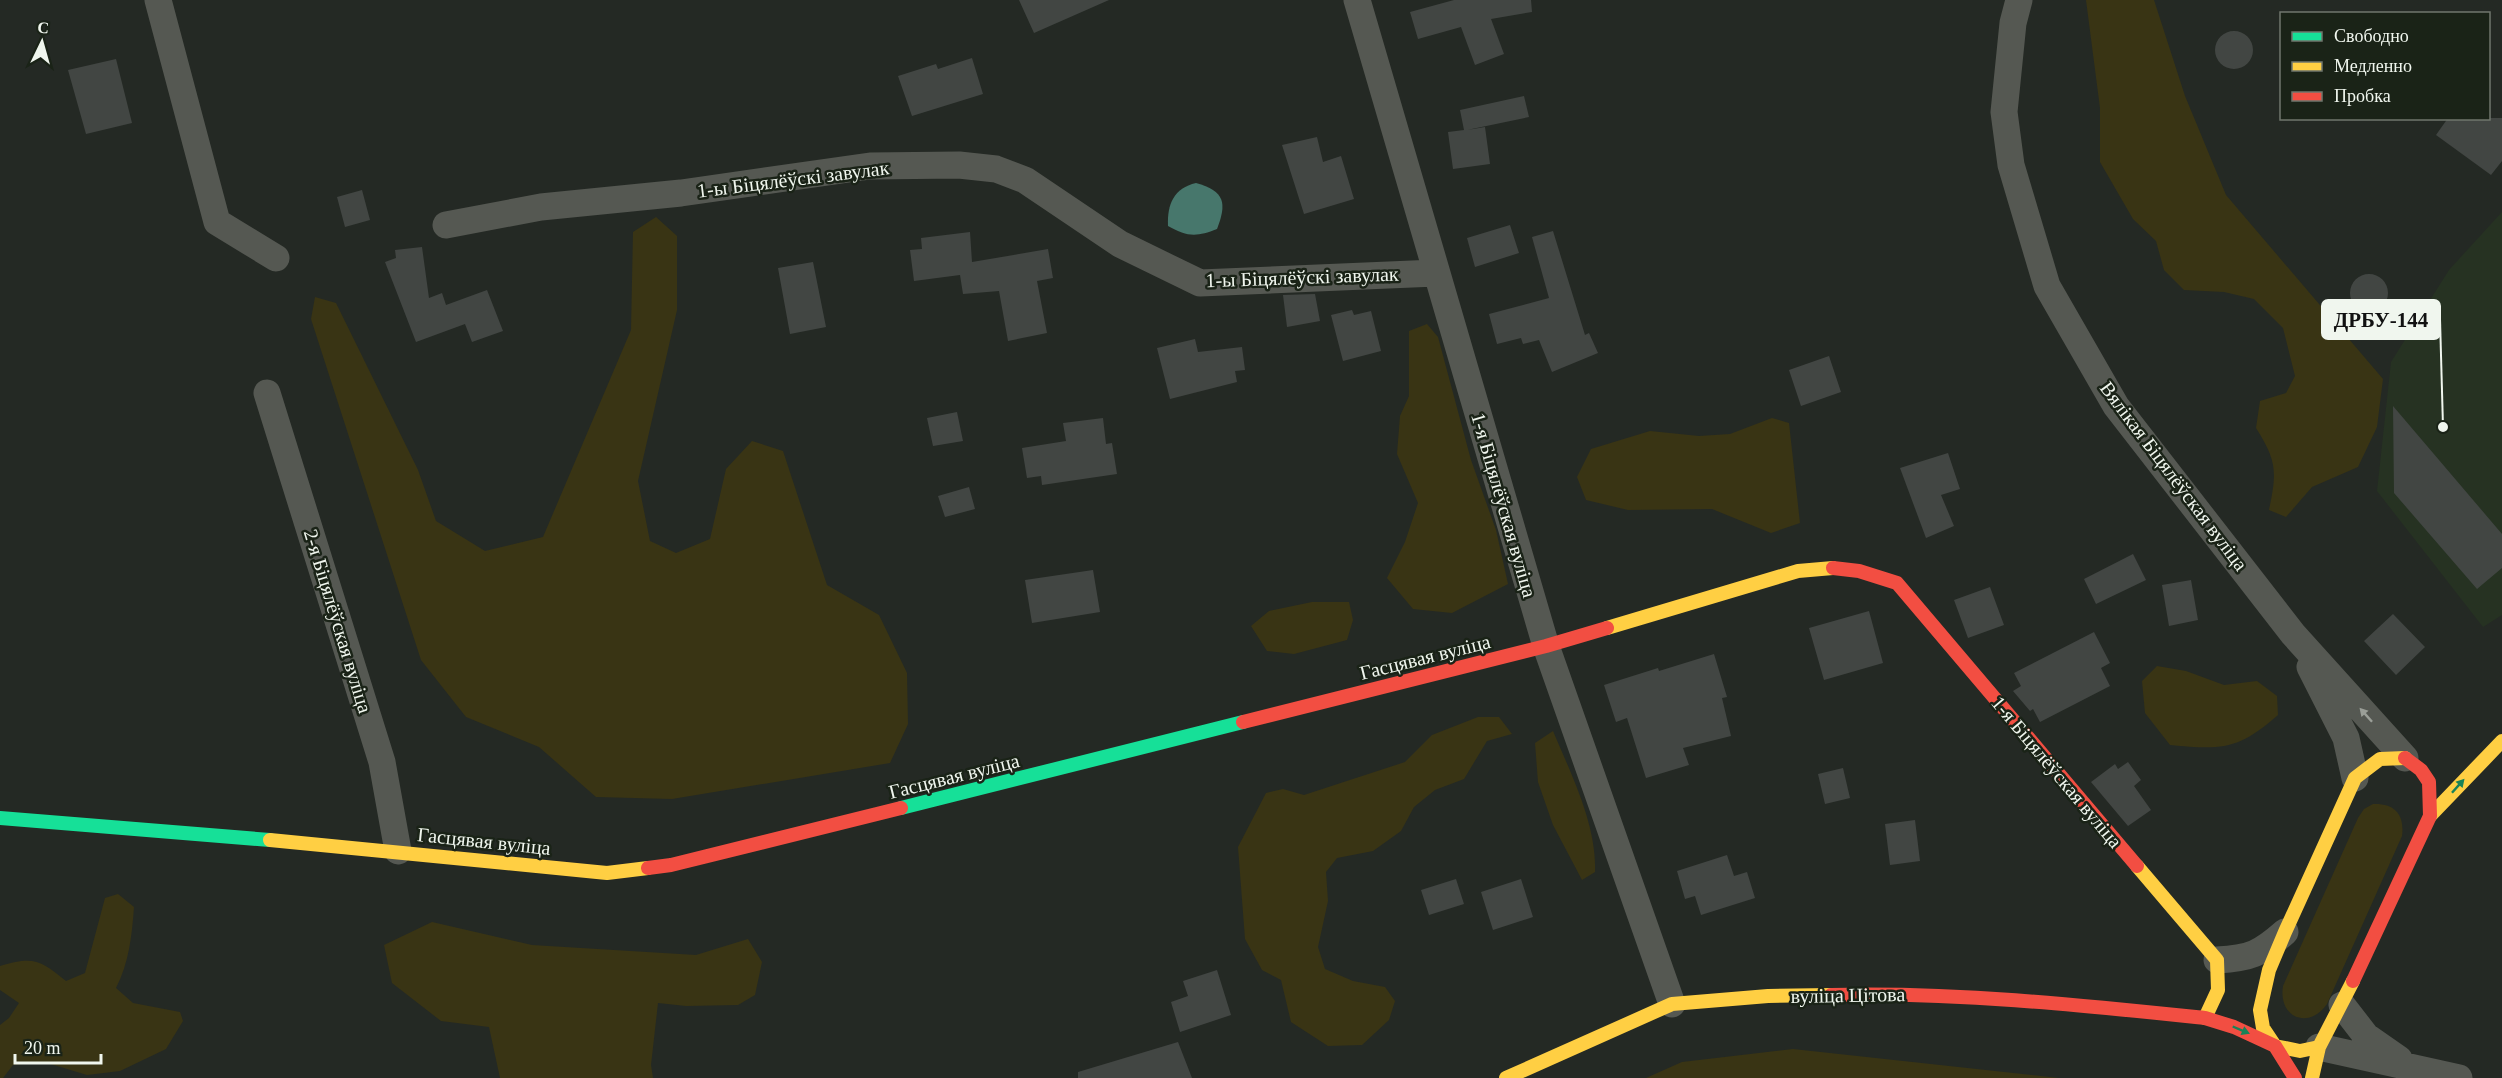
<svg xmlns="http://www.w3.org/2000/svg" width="2502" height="1078" font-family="'Times New Roman',serif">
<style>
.built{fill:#263222}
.green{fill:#393414}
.water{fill:#47776c}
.building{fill:#424643}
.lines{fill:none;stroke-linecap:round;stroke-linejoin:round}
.street{stroke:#555852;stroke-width:27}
.fast{stroke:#16e098;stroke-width:14}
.slow{stroke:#ffcf43;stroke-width:14}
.jam{stroke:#f24e42;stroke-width:14}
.oneway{fill:#9b9f98}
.oneway2{fill:#188258}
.labels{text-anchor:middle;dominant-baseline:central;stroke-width:5;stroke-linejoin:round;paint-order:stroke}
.street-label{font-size:20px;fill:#f0f6ee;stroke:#1a2317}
.leader{fill:none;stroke:#f0f6ee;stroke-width:2}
.callout-dot{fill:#f0f6ee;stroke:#1a2317;stroke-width:2}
.callout{fill:#f0f6ee;stroke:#f0f6ee;stroke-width:2}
.callout-label{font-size:21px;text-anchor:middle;font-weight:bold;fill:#111}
</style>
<rect width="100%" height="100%" fill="#242924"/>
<!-- built -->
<path class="built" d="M2502 212V615L2483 627 2377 491 2391 362 2449 270Z"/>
<!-- green -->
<path class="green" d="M2086 0H2154L2185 96 2226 195 2383 379 2377 427 2358 467 2312 487 2286 517 2269 510C2277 472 2277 461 2256 428L2260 401 2286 393 2295 376 2283 328 2254 299 2224 292 2184 290 2164 270 2156 241 2133 219 2100 162V108Z
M656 217 677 236V310L638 481 650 541 676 553 710 539 726 469 752 441 783 451 827 585 879 615 907 673 908 724 890 763 672 799 596 797 539 747 466 717 421 660 311 319 315 297 336 303 418 470 436 521 485 551 543 537 631 330 633 232Z
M1427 324 1438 337 1471 460 1496 530 1508 584 1452 613 1413 609 1387 578 1405 542 1418 503 1397 454 1400 416 1409 396V331Z
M1772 418 1789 423 1800 523 1771 533 1712 509 1628 510 1586 500 1577 477 1591 449 1650 431 1699 436 1730 434Z
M1312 602H1349L1353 620 1347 640 1294 654 1267 651 1251 626 1269 611Z
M2157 666 2186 671 2224 685 2257 681 2277 696 2278 715C2238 750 2222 750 2170 745L2145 713 2142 681Z
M1478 717H1499L1512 734 1487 741 1464 779 1435 790 1414 807 1401 831 1373 851 1337 858 1326 872 1328 901 1318 947 1325 969 1353 981 1385 987 1395 1001 1389 1020 1362 1045 1328 1046 1291 1022 1281 980 1262 970 1245 939 1238 847 1266 793 1283 789 1304 795 1405 762 1432 735Z
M1553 731C1571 774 1597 825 1595 872L1582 880 1553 825 1538 782 1535 743Z
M2373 804C2394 803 2405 814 2402 836L2327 1004C2309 1030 2278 1018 2283 986L2358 818 2364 809Z
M118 894 134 907C132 935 129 963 116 988L133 1003 180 1012 183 1021 166 1049 120 1071 87 1075 44 1062 13 1065 3 1078H0V1025L9 1018 19 1003 0 990V966C34 956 40 960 66 981L85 973 105 898Z
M432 922 532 945 696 955 748 939 762 962 755 995 738 1005 686 1006 658 1003 651 1065 653 1078H500L489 1027 441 1021 392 983 384 945Z
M1793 1049 2059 1078H1646L1682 1062Z"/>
<!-- water -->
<path class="water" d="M1196 183C1225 191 1227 203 1217 229 1197 237 1187 237 1168 226 1167 204 1174 188 1196 183Z"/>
<!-- building -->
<path class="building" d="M1019 0H1109L1034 33Z
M1454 0H1531L1532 12 1491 19 1504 54 1475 65 1461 27 1418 39 1410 12Z
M2215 50a19 19 0 1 1 38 0a19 19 0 1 1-38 0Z
M972 58 983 94 912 116 898 76 936 64 938 69Z
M116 59 132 123 86 134 68 70Z
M1524 96 1529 117 1467 130 1485 127 1490 164 1453 169 1448 132 1464 130 1460 110Z
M2448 118H2502V161L2491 175 2436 135Z
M1317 137 1323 162 1341 156 1354 199 1304 214 1282 145Z
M362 190 370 220 345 227 337 197Z
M1510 225 1519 253 1475 267 1467 238Z
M1553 231 1585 335 1589 333 1598 353 1552 372 1539 340 1523 344 1521 338 1497 344 1489 314 1549 298 1532 237Z
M970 232 972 262 1048 249 1053 278 1037 281 1047 333 1008 341 999 291 963 294 960 275 914 281 910 250 922 249 921 238Z
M422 247 429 298 442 293 446 305 487 290 503 331 472 342 465 324 416 342 385 262 396 258 395 250Z
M813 262 826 327 790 334 778 268Z
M2350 293a19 19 0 1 1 38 0a19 19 0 1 1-38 0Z
M1315 294 1320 321 1287 327 1283 295Z
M1352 310 1354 315 1371 311 1381 351 1343 361 1331 315Z
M1195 339 1198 352 1242 347 1245 370 1235 371 1237 382 1170 399 1157 348Z
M1829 356 1841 392 1801 406 1789 370Z
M2393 406 2502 534V568L2477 589 2394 493Z
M957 412 963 441 933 446 927 418Z
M1103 418 1106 444 1112 443 1117 474 1042 485 1041 476 1027 478 1022 448 1066 441 1063 423Z
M1948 453 1960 489 1941 495 1954 526 1926 538 1900 468Z
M969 487 975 509 945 517 938 496Z
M2133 554 2146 580 2096 604 2084 579Z
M1093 570 1100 612 1032 623 1025 580Z
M2191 580 2198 620 2169 626 2162 585Z
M1990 587 2004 625 1968 638 1954 600Z
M1869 611 1883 663 1824 680 1809 628Z
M2393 614 2425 647 2396 675 2364 641Z
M2094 632 2110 663 2101 668 2110 686 2040 722 2033 709 2030 711 2013 691 2021 686 2014 673Z
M1714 654 1727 697 1722 698 1731 736 1683 748 1689 765 1646 778 1627 718 1616 722 1604 685 1658 668 1659 671Z
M2128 762 2141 780 2134 786 2151 810 2128 826 2091 782 2115 764 2118 769Z
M1843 768 1850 798 1825 804 1818 774Z
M1915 820 1920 861 1890 865 1885 824Z
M1727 855 1734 876 1747 872 1755 898 1701 915 1695 896 1685 899 1677 871Z
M1456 879 1464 904 1429 915 1421 890Z
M1521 879 1533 917 1493 930 1481 892Z
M1217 970 1231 1015 1180 1032 1171 1002 1188 996 1183 981Z
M1178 1042 1192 1078H1078V1072Z"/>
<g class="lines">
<!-- street -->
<path class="street" d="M158 0 217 222 276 258
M1357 0 1546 646 1672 1004
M2019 0 2013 23 2004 112 2011 165 2047 286 2116 406 2293 634 2405 758
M446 225 541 207 681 193 870 166 959 165 996 169 1025 180 1120 244 1200 283 1436 273
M267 393 382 762 398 851
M2310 667 2346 738 2355 778
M2217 960C2251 958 2260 954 2285 932
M2342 1005 2366 1036 2399 1059
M2319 1047 2459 1078"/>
<!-- fast -->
<path class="fast" d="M901 808 1243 722
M0 818 270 840"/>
<!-- slow -->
<path class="slow" d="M1607 628 1798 571 1833 568
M2430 816 2502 741
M270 840 607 873 648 868
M2137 866 2217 960 2218 990 2205 1018
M2353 981 2319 1047 2300 1051 2275 1046 2263 1028 2260 1010 2269 970 2285 932 2355 778 2380 759 2405 758
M1506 1078 1672 1004 1768 996 1831 995
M2312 1078 2319 1047"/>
<!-- jam -->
<path class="jam" d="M1833 568 1859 571 1897 583 2137 866
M1243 722 1546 646 1607 628
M648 868 671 865 901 808
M2353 981 2430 816 2429 782 2421 770 2405 758
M1831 995C1958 992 2080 1005 2205 1018L2234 1027 2275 1046
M2275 1046 2295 1078"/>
</g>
<!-- one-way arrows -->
<defs><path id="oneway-solid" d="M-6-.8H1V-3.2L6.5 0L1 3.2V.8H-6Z" transform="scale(1.5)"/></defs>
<use class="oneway" href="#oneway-solid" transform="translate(2366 715) rotate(-132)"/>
<g class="oneway2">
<use href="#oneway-solid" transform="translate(2458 786) rotate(-48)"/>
<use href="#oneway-solid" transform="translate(2241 1030) rotate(23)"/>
</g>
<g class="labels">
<!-- street labels -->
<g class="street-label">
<text transform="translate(793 179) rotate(-7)">1-ы Біцялёўскі завулак</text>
<text transform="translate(1302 277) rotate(-2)">1-ы Біцялёўскі завулак</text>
<text transform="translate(2174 476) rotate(53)">Вялікая Біцялёўская вуліца</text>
<text transform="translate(1504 505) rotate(74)">1-я Біцялёўская вуліца</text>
<text transform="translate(338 621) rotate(73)">2-я Біцялёўская вуліца</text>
<text transform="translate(1425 657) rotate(-14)">Гасцявая вуліца</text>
<text transform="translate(2057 772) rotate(50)">1-я Біцялёўская вуліца</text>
<text transform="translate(954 776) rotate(-14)">Гасцявая вуліца</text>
<text transform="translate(484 841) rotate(6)">Гасцявая вуліца</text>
<text transform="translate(1848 995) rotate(-1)">вуліца Цітова</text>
</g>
</g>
<!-- callouts -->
<path class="leader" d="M2443 427L2440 319"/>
<circle class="callout-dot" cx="2443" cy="427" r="6"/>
<rect class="callout" x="2322" y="300" width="118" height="39" rx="6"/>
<g class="callout-label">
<text x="2381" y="327">ДРБУ-144</text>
</g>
<!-- legend -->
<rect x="2280" y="12" width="210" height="108" fill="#1a2317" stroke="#70776d" stroke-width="1.5"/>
<rect x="2292" y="32" width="30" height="9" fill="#16e098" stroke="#70776d" stroke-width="1.5"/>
<text x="2334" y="42" font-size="18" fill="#f0f6ee">Свободно</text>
<rect x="2292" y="62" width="30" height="9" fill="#ffcf43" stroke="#70776d" stroke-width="1.5"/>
<text x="2334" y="72" font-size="18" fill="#f0f6ee">Медленно</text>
<rect x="2292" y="92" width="30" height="9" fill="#f24e42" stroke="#70776d" stroke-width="1.5"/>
<text x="2334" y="102" font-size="18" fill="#f0f6ee">Пробка</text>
<!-- north arrow -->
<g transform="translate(42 42) rotate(5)" stroke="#1a2317" stroke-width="4.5" paint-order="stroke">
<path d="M0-4.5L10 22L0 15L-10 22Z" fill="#f0f6ee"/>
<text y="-9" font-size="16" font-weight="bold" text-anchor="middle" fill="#f0f6ee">С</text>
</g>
<!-- scale -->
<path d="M15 1054v9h86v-9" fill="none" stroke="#f0f6ee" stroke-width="3"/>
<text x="24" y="1054" font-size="18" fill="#f0f6ee" stroke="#1a2317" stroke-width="4.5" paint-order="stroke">20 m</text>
</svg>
